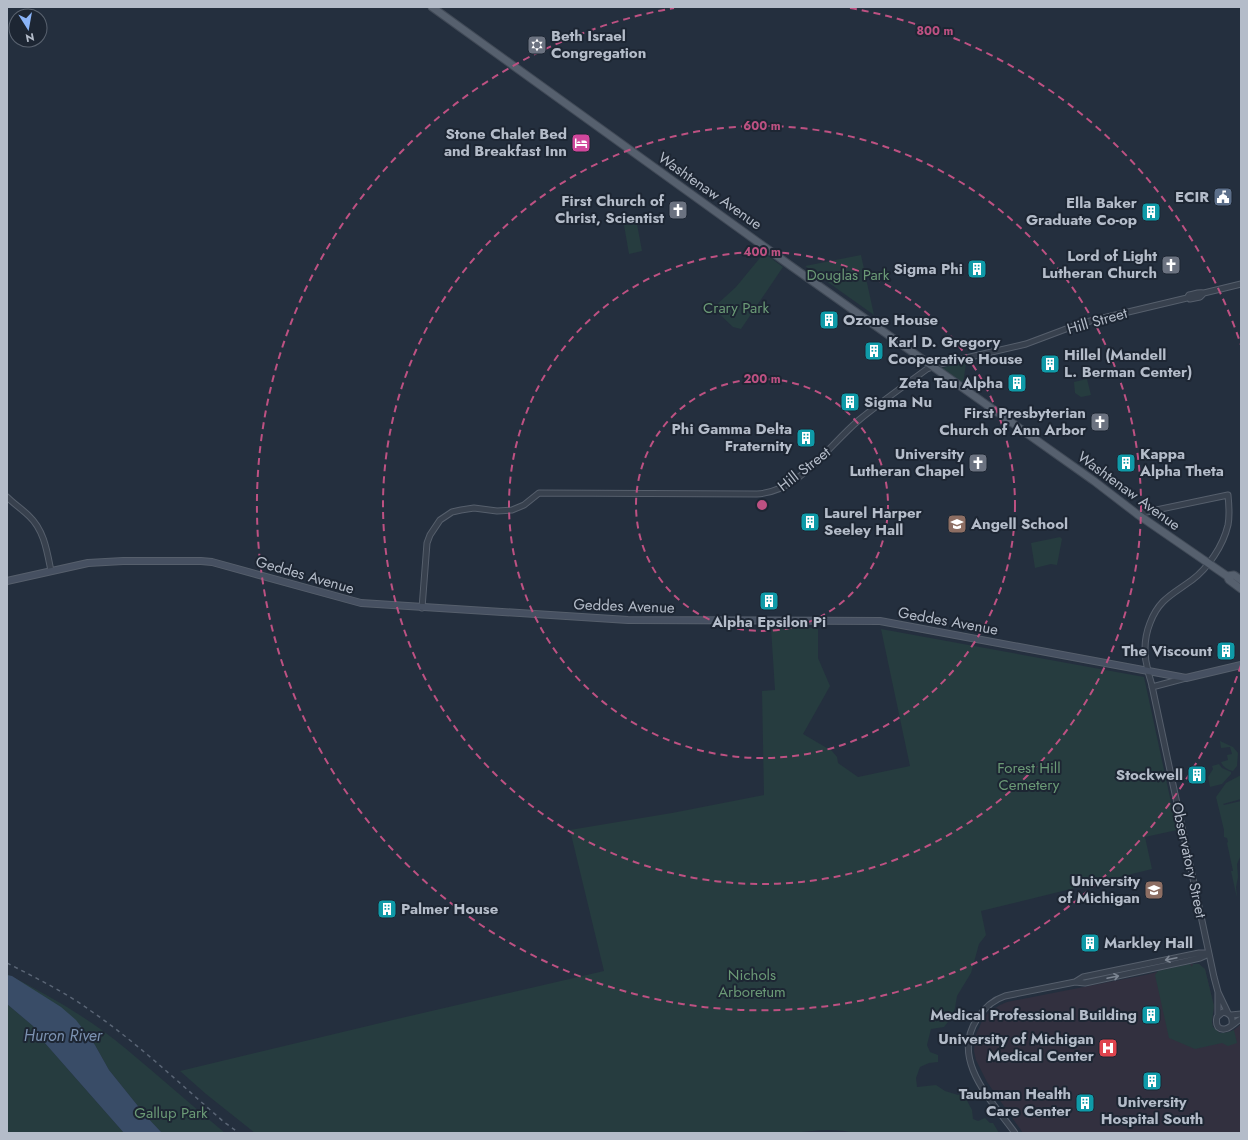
<svg xmlns="http://www.w3.org/2000/svg" width="1248" height="1140" font-family="Jost,sans-serif">
<style>
.medical{fill:#32303f}
.green{fill:#263c3f}
.water{fill:#394c67}
.lines{fill:none;stroke-linecap:round;stroke-linejoin:round}
.tertiary-casing{stroke:#565f6c;stroke-width:7}
.secondary-casing{stroke:#565f6c;stroke-width:8}
.primary-casing{stroke:#414a57;stroke-width:9}
.tertiary{stroke:#38414e;stroke-width:5}
.secondary{stroke:#465061;stroke-width:6}
.primary{stroke:#56606e;stroke-width:7}
.rail{stroke:#5a6575;stroke-width:1.5;stroke-dasharray:4 4;stroke-linecap:butt}
.oneway{stroke:#7c8592}
.ring{fill:none;stroke:#bd5182;stroke-width:2;stroke-dasharray:7 5}
.labels{text-anchor:middle;dominant-baseline:central;stroke-width:4;stroke-linejoin:round;paint-order:stroke}
.poi-label{font-size:15px;font-weight:bold;fill:#b4bcc9;stroke:#1d2633;text-anchor:end}
.street-label{font-size:15px;fill:#b4bcc9;stroke:#1d2633}
.park-label{font-size:15px;fill:#6b9a76;stroke:#1d2633}
.water-label{font-size:16px;font-style:italic;fill:#7c92b1;stroke:#1d2633}
.centre{fill:#bd5182;stroke:#1d2633;stroke-width:2}
.ring-label{font-size:12px;text-anchor:middle;font-weight:bold;fill:#bd5182;stroke:#1d2633;stroke-width:4;stroke-linejoin:round;paint-order:stroke}
</style>
<rect width="100%" height="100%" fill="#242f3e"/>
<!-- medical -->
<path class="medical" d="M1190 964H1199L1205 969 1214 1006 1212 1022 1213 1027 1220 1033H1226L1234 1030 1241 1024V1133H1023L987 1082 976 1060 974 1051 975 1037 982 1021 988 1013 1000 1005 1007 1002 1145 975Z"/>
<!-- green -->
<path class="green" d="M637 224 642 251 629 254 624 225Z
M764 253 783 267 741 329 733 327 713 308 736 287Z
M861 255 874 315 805 266Z
M963 362 966 364 963 383 942 368Z
M1087 379 1091 395 1081 397 1075 393 1074 382Z
M1060 537 1062 539 1057 565 1051 564 1035 568 1031 543Z
M771 628H818V658L830 686 803 734 832 751 837 757 838 763 858 777 910 766 881 629 1144 677 1177 830 1145 837 1152 869 981 911 986 935 979 944 971 973 957 996 955 1008 951 1018 944 1027 931 1029 927 1045 930 1052 938 1055V1062L929 1063 920 1067 916 1078 917 1087 936 1085 945 1091 958 1095 963 1093 972 1110 973 1119 978 1121 985 1118 990 1123H993L999 1133H856C835 1128 816 1130 795 1133H255L206 1094 180 1071 397 1019 604 971 570 830 672 813 764 795 762 691 775 690Z
M1220 741 1233 747 1238 753 1237 766 1233 771C1228 770 1223 767 1221 762L1228 760 1227 755 1232 754 1230 747 1221 748Z
M1219 764 1222 768 1231 772V774L1222 784 1210 787 1208 777 1213 769 1212 766Z
M1241 775V799L1223 804 1224 805 1241 801V855L1237 864 1238 877 1236 887 1237 898 1231 871H1233L1227 843 1228 842 1227 838 1224 837V830L1216 797 1226 783Z
M1190 964 1192 967 1193 964H1199L1205 969 1214 1006 1212 1022 1213 1027 1220 1033 1229 1032 1234 1030 1237 1043 1228 1046 1222 1043 1195 1049 1169 1038 1155 975 1158 971Z
M7 974C48 995 89 1018 125 1048 159 1076 191 1105 225 1133H162L146 1116 109 1070 95 1045 7 976Z
M7 1004 33 1026 44 1042 124 1133H7Z"/>
<!-- water -->
<path class="water" d="M7 975 12 976 61 1007 76 1020 95 1045 109 1070 146 1116 162 1133H124L44 1042 33 1026 7 1004Z"/>
<g class="lines">
<defs>
<path id="tertiary" d="M1190 299 1200 297 1204 293 1241 284
M7 497C14 504 22 509 29 516 44 530 47 551 51 571
M1137 514 1228 495C1229 505 1230 515 1228 525 1223 546 1208 568 1192 580 1173 594 1159 599 1150 623 1144 638 1144 656 1148 671 1149 676 1151 681 1152 686L1214 977 1218 992 1228 1013
M422 608 427 543 430 535 440 520 452 512 461 510 474 508 497 511 512 510 524 505 539 493 757 494C799 492 829 445 859 420 881 402 904 386 927 369L940 364 1026 344 1082 323 1187 298 1189 295C1194 294 1198 292 1204 293
M1152 687 1186 678
M1075 982 1083 977 1199 953H1208
M1218 992V1015
M1231 1015 1241 1014
M1232 1024C1233 1017 1230 1013 1223 1012L1217 1017C1216 1021 1216 1024 1218 1027 1226 1034 1234 1022 1241 1019
M1015 1133C992 1101 950 1060 977 1019 984 1008 993 1000 1005 996L1075 982 1085 983 1187 961 1200 958 1209 954"/>
<path id="secondary" d="M7 581 88 563 123 561H201L212 562 361 603 628 620 880 621 1186 678 1241 665"/>
<path id="primary" d="M432 7 791 266 1094 481 1137 514 1227 576 1229 580 1241 589
M1227 576 1234 575 1241 580"/>
</defs>
<!-- tertiary casing -->
<use href="#tertiary" class="tertiary-casing"/>
<!-- secondary casing -->
<use href="#secondary" class="secondary-casing"/>
<!-- primary casing -->
<use href="#primary" class="primary-casing"/>
<!-- tertiary -->
<use href="#tertiary" class="tertiary"/>
<!-- secondary -->
<use href="#secondary" class="secondary"/>
<!-- primary -->
<use href="#primary" class="primary"/>
<!-- rail -->
<path class="rail" d="M7 963C36 978 65 992 91 1011 139 1044 180 1084 224 1122L239 1133"/>
</g>
<!-- one-way arrows -->
<defs><path id="oneway-shaft" d="M-6 0H5M1.5-3L5.5 0L1.5 3" fill="none" stroke-width="1.6" stroke-linecap="round" stroke-linejoin="round"/></defs>
<g class="oneway">
<use href="#oneway-shaft" transform="translate(1171 959) rotate(168)"/>
<use href="#oneway-shaft" transform="translate(1113 977) rotate(-12)"/>
</g>
<!-- distance rings -->
<g class="ring">
<circle cx="762" cy="505" r="126"/>
<circle cx="762" cy="505" r="253"/>
<circle cx="762" cy="505" r="379"/>
<path d="M1241 665A505 505 0 1 1 674 8M850 8A505 505 0 0 1 1241 345"/>
</g>
<!-- icons -->
<defs>
<symbol id="synagogue-square" viewBox="-11 -11 22 22"><rect x="-9" y="-9" width="18" height="18" rx="4" fill="#6b7280" stroke="#1d2633"/><path d="M0-6.5L5.6 3.2H-5.6ZM0 6.5L5.6-3.2H-5.6Z" fill="#fff"/></symbol>
<symbol id="hotel-square" viewBox="-11 -11 22 22"><rect x="-9" y="-9" width="18" height="18" rx="4" fill="#d1479c" stroke="#1d2633"/><path d="M-6-4.5h1.5V1H6V5H4.5V3h-9V5H-6ZM-4 0a1.8 1.8 0 1 1 3.6 0ZM.5 0V-2.5h3Q6-2.5 6 0Z" fill="#fff"/></symbol>
<symbol id="civic-square" viewBox="-11 -11 22 22"><rect x="-9" y="-9" width="18" height="18" rx="4" fill="#5c6f8a" stroke="#1d2633"/><path d="M-.6-6.5H3V-4.5H.6V-3L4-1V1h2V6H-6V1h2V-1L-.6-3ZM-1.2 2.5V6h2.4V2.5Z" fill="#fff"/></symbol>
<symbol id="church-square" viewBox="-11 -11 22 22"><rect x="-9" y="-9" width="18" height="18" rx="4" fill="#6b7280" stroke="#1d2633"/><path d="M-1.2-6h2.4v3.5h3.3v2.4h-3.3V6h-2.4V-.1h-3.3v-2.4h3.3Z" fill="#fff"/></symbol>
<symbol id="building-square" viewBox="-11 -11 22 22"><rect x="-9" y="-9" width="18" height="18" rx="4" fill="#0f9aa8" stroke="#1d2633"/><path d="M-4-6H4V6H1V3H-1V6H-4ZM-2.5-4.3h1.7v1.8h-1.7ZM.8-4.3h1.7v1.8H.8ZM-2.5-1h1.7V.8h-1.7ZM.8-1h1.7V.8H.8Z" fill="#fff"/></symbol>
<symbol id="school-square" viewBox="-11 -11 22 22"><rect x="-9" y="-9" width="18" height="18" rx="4" fill="#8d6e63" stroke="#1d2633"/><path d="M0-5L7-2L0 1L-7-2ZM-4 1L0 2.5L4 1V4Q0 6-4 4Z" fill="#fff"/></symbol>
<symbol id="university-square" viewBox="-11 -11 22 22"><rect x="-9" y="-9" width="18" height="18" rx="4" fill="#8d6e63" stroke="#1d2633"/><path d="M0-5L7-2L0 1L-7-2ZM-4 1L0 2.5L4 1V4Q0 6-4 4Z" fill="#fff"/></symbol>
<symbol id="hospital-square" viewBox="-11 -11 22 22"><rect x="-9" y="-9" width="18" height="18" rx="4" fill="#e0444e" stroke="#1d2633"/><path d="M-5-5h3v3.5h4V-5h3V5h-3V1.5h-4V5h-3Z" fill="#fff"/></symbol>
</defs>
<g fill-rule="evenodd">
<use href="#synagogue-square" x="526" y="34" width="22" height="22"/>
<use href="#hotel-square" x="570" y="132" width="22" height="22"/>
<use href="#civic-square" x="1212" y="186" width="22" height="22"/>
<use href="#church-square" x="667" y="199" width="22" height="22"/>
<use href="#building-square" x="1140" y="201" width="22" height="22"/>
<use href="#church-square" x="1160" y="254" width="22" height="22"/>
<use href="#building-square" x="966" y="258" width="22" height="22"/>
<use href="#building-square" x="818" y="309" width="22" height="22"/>
<use href="#building-square" x="863" y="340" width="22" height="22"/>
<use href="#building-square" x="1039" y="353" width="22" height="22"/>
<use href="#building-square" x="1006" y="372" width="22" height="22"/>
<use href="#building-square" x="839" y="391" width="22" height="22"/>
<use href="#church-square" x="1089" y="411" width="22" height="22"/>
<use href="#building-square" x="795" y="427" width="22" height="22"/>
<use href="#church-square" x="967" y="452" width="22" height="22"/>
<use href="#building-square" x="1115" y="452" width="22" height="22"/>
<use href="#building-square" x="799" y="511" width="22" height="22"/>
<use href="#school-square" x="946" y="513" width="22" height="22"/>
<use href="#building-square" x="758" y="590" width="22" height="22"/>
<use href="#building-square" x="1215" y="640" width="22" height="22"/>
<use href="#building-square" x="1186" y="764" width="22" height="22"/>
<use href="#university-square" x="1143" y="879" width="22" height="22"/>
<use href="#building-square" x="376" y="898" width="22" height="22"/>
<use href="#building-square" x="1079" y="932" width="22" height="22"/>
<use href="#building-square" x="1140" y="1004" width="22" height="22"/>
<use href="#hospital-square" x="1097" y="1037" width="22" height="22"/>
<use href="#building-square" x="1141" y="1070" width="22" height="22"/>
<use href="#building-square" x="1074" y="1092" width="22" height="22"/>
</g>
<g class="labels">
<!-- poi labels -->
<g class="poi-label">
<text x="551" y="36" text-anchor="start">Beth Israel<tspan x="551" dy="17">Congregation</tspan></text>
<text x="567" y="134">Stone Chalet Bed<tspan x="567" dy="17">and Breakfast Inn</tspan></text>
<text x="1209" y="197">ECIR</text>
<text x="664" y="201">First Church of<tspan x="664" dy="17">Christ, Scientist</tspan></text>
<text x="1137" y="203">Ella Baker<tspan x="1137" dy="17">Graduate Co-op</tspan></text>
<text x="1157" y="256">Lord of Light<tspan x="1157" dy="17">Lutheran Church</tspan></text>
<text x="963" y="269">Sigma Phi</text>
<text x="843" y="320" text-anchor="start">Ozone House</text>
<text x="888" y="342" text-anchor="start">Karl D. Gregory<tspan x="888" dy="17">Cooperative House</tspan></text>
<text x="1064" y="355" text-anchor="start">Hillel (Mandell<tspan x="1064" dy="17">L. Berman Center)</tspan></text>
<text x="1003" y="383">Zeta Tau Alpha</text>
<text x="864" y="402" text-anchor="start">Sigma Nu</text>
<text x="1086" y="413">First Presbyterian<tspan x="1086" dy="17">Church of Ann Arbor</tspan></text>
<text x="792" y="429">Phi Gamma Delta<tspan x="792" dy="17">Fraternity</tspan></text>
<text x="964" y="454">University<tspan x="964" dy="17">Lutheran Chapel</tspan></text>
<text x="1140" y="454" text-anchor="start">Kappa<tspan x="1140" dy="17">Alpha Theta</tspan></text>
<text x="824" y="513" text-anchor="start">Laurel Harper<tspan x="824" dy="17">Seeley Hall</tspan></text>
<text x="971" y="524" text-anchor="start">Angell School</text>
<text x="769" y="622" text-anchor="middle">Alpha Epsilon Pi</text>
<text x="1212" y="651">The Viscount</text>
<text x="1183" y="775">Stockwell</text>
<text x="1140" y="881">University<tspan x="1140" dy="17">of Michigan</tspan></text>
<text x="401" y="909" text-anchor="start">Palmer House</text>
<text x="1104" y="943" text-anchor="start">Markley Hall</text>
<text x="1137" y="1015">Medical Professional Building</text>
<text x="1094" y="1039">University of Michigan<tspan x="1094" dy="17">Medical Center</tspan></text>
<text x="1071" y="1094">Taubman Health<tspan x="1071" dy="17">Care Center</tspan></text>
<text x="1152" y="1102" text-anchor="middle">University<tspan x="1152" dy="17">Hospital South</tspan></text>
</g>
<!-- street labels -->
<g class="street-label">
<text transform="translate(710 191) rotate(35)">Washtenaw Avenue</text>
<text transform="translate(1097 321) rotate(-16)">Hill Street</text>
<text transform="translate(804 469) rotate(-38)">Hill Street</text>
<text transform="translate(1129 491) rotate(36)">Washtenaw Avenue</text>
<text transform="translate(305 575) rotate(16)">Geddes Avenue</text>
<text transform="translate(624 606) rotate(2)">Geddes Avenue</text>
<text transform="translate(948 621) rotate(10)">Geddes Avenue</text>
<text transform="translate(1189 860) rotate(78)">Observatory Street</text>
</g>
<!-- park labels -->
<g class="park-label">
<text x="848" y="275">Douglas Park</text>
<text x="736" y="308">Crary Park</text>
<text x="1029" y="768">Forest Hill<tspan x="1029" dy="17">Cemetery</tspan></text>
<text x="752" y="975">Nichols<tspan x="752" dy="17">Arboretum</tspan></text>
<text x="171" y="1113">Gallup Park</text>
</g>
<!-- water labels -->
<g class="water-label">
<text x="63" y="1035">Huron River</text>
</g>
</g>
<circle cx="762" cy="505" r="6" class="centre"/>
<g class="ring-label">
<text x="935" y="35">800 m</text>
<text x="762" y="130">600 m</text>
<text x="762" y="256">400 m</text>
<text x="762" y="383">200 m</text>
</g>
<!-- border -->
<rect width="1248" height="1140" fill="none" stroke="#b4bcc9" stroke-width="16"/>
<!-- north arrow -->
<g transform="translate(28 28) rotate(169)"><circle r="19" fill="#1d2633" stroke="#59626f"/>
<path d="M0-3L7 15L0 10L-7 15Z" fill="#8ab4f8"/>
<text y="-6" font-size="11" font-weight="bold" text-anchor="middle" fill="#b4bcc9">N</text>
</g>
</svg>
